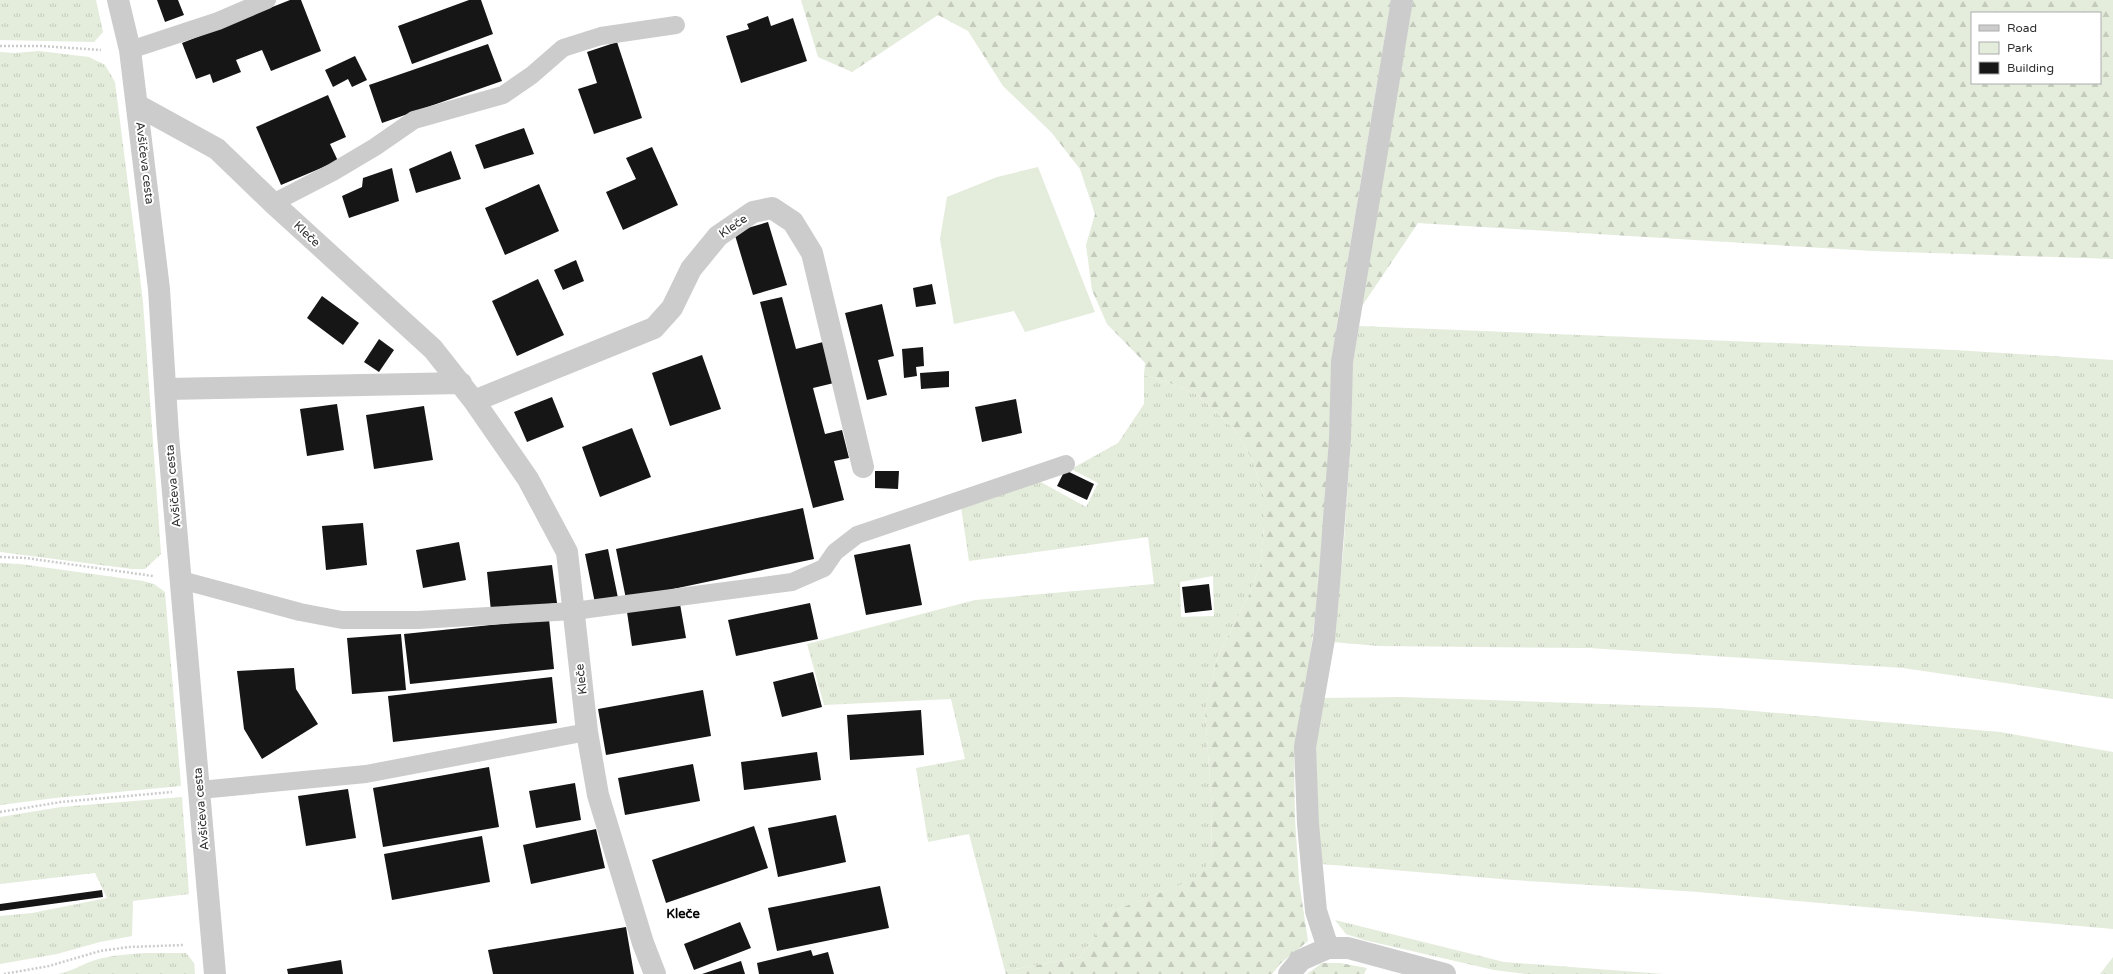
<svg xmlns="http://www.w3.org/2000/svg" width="2113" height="974" font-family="'Varela Round',sans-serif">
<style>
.grass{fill:url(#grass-tufts);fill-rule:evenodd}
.forest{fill:url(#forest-firs);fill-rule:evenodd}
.green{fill:#e4ecdc}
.building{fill:#161616}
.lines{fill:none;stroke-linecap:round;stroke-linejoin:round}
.path{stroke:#ccc;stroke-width:2.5;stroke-dasharray:2 2;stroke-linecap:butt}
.service{stroke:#ccc;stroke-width:18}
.minor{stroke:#ccc;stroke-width:22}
.tertiary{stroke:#ccc;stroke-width:22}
.labels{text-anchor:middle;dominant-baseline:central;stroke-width:4;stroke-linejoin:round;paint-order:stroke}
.street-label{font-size:12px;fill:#2f2f2f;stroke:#fff}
.neighbourhood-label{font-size:13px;font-weight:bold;fill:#000;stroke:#fff}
</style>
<defs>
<pattern id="grass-tufts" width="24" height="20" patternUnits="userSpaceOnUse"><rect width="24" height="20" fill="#e4ecdc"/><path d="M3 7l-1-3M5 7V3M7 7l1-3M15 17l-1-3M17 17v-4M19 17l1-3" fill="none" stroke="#c4cbbd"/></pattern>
<pattern id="forest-firs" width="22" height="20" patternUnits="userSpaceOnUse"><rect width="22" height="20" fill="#e4ecdc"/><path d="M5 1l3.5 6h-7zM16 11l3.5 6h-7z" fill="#c4cbbd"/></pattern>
</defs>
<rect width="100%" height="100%" fill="#fff"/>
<!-- grass -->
<path class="grass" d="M0 0H96L103 32 94 42 0 40Z
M39 51 89 57 105 65 115 82 143 302 161 554 145 569H132L0 552V52L15 53Z
M1359 326 1955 350 2113 360V699L1903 668 1589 648 1378 646 1333 642 1343 555 1351 438 1352 367Z
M1144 375 1170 383 1198 395 1235 430 1252 459 1264 497V527L1260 566 1249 595 1217 658 1205 711 1212 808 1211 859 1199 878 1113 911 1080 957 1005 971 969 834 928 842 916 768 965 759 951 699 824 705 807 644 975 600 1154 584 1148 537 969 561 961 507 1039 481 1086 507 1098 483 1071 469 1118 443 1144 404ZM1213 576 1214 616 1181 617 1180 582Z
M0 563 20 564 143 581 154 584 165 592 181 786 55 798 0 805Z
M1401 697 1719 708 2000 732 2113 752V929L1698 892 1513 880 1321 864 1316 826V742L1324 698Z
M182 797 189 894 133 901 132 936 100 942 57 954 0 964V916L32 913 107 898 95 873 0 884V817L61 807Z
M1335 920 1504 962 1664 974H1526L1494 970 1364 940 1346 934Z
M145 953H186L194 963 195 974H58C74 971 87 961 103 958 116 955 131 954 145 953Z
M2113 957V974H2100Z"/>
<!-- forest -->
<path class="forest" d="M801 0H1391L1336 330 1321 571 1305 696 1294 757 1295 818 1299 881 1308 941 1280 964 1272 974H1006L1005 971 1080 957 1113 911 1198 878 1211 859 1212 808 1205 711 1217 658 1249 595 1260 566 1264 527V497L1252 459 1235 430 1198 395 1170 383 1144 375 1145 363 1107 324 1092 290 1086 245 1095 214 1080 169 1051 132 1003 86 968 31 938 15 852 72 818 57Z
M1413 0H2113V259L1872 251 1418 223 1360 309ZM1972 13H2100V83H1972Z
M1322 963H1340L1367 968 1364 974H1307Z"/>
<!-- green -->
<path class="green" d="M1038 167 1095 312 1025 332 1014 311 954 324 940 239 947 197 997 177Z"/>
<!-- building -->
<path class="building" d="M157 0H178L184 15 165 22Z
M290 0H301L321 51 271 71 262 50 236 60 241 72 213 83 210 74 196 79 182 43Z
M469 0H481L493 34 412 64 398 26Z
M768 16 771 26 793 18 807 61 741 83 726 36 749 29 747 24Z
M617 42 642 118 594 134 578 89 597 83 587 52Z
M488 44 502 81 382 123 369 85Z
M355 56 367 80 352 87 348 79 333 87 325 70Z
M328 95 346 137 330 144 338 161 281 185 256 127Z
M524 128 534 154 484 169 475 145Z
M652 147 678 205 623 230 606 192 636 179 626 158Z
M451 151 461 179 416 193 409 169Z
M392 168 399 201 349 218 342 196 362 187 363 178Z
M539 184 559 231 505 255 485 208Z
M768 222 787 285 753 295 734 232Z
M576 260 584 281 563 290 554 270Z
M538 279 564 335 517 356 492 301Z
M932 284 936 304 916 307 913 288Z
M322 296 359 323 343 345 307 318Z
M782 297 796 349 823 342 834 383 813 388 825 434 842 430 849 458 834 461 844 500 813 508 760 302Z
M882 304 894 356 878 360 887 395 867 400 845 313Z
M379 339 394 350 379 372 364 362Z
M923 347 924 366 916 367 917 376 904 378 902 349Z
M702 355 721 409 670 426 652 373Z
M949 371V387L921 389 920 373Z
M552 397 564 427 527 442 514 412Z
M1016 399 1022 433 982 442 975 407Z
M337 404 344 450 307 456 300 409Z
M424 406 433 460 374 469 366 415Z
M632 428 651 477 600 497 582 447Z
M1065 470 1094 484 1087 500 1057 486Z
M875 471H899L898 489 875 488Z
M803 508 814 559 626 599 616 549Z
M363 523 367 565 326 570 322 526Z
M459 542 466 580 423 588 416 550Z
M910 544 922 605 866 615 854 555Z
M608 549 618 598 595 603 585 554Z
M552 565 557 603 491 611 487 572Z
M1209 584 1212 610 1185 613 1182 587Z
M810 603 818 639 736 656 728 620Z
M680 604 686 638 632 646 627 612Z
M549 619 554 669 410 684 404 634Z
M401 634 406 690 352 694 347 638Z
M294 668 296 689 318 724 262 759 244 729 237 671Z
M813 672 822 707 782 717 773 682Z
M552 677 557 723 393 742 388 696Z
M703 690 711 736 606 755 598 709Z
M921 710 924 755 850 760 847 715Z
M817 752 821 780 744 790 741 762Z
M693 764 700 801 625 815 618 778Z
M489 767 499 827 383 847 373 788Z
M575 783 581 820 536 828 529 791Z
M348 789 356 838 306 846 298 796Z
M836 815 846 862 778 877 768 828Z
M754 826 768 868 666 903 652 860Z
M596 829 605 868 531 884 523 845Z
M482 836 490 882 392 900 384 854Z
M880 886 889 928 777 951 768 908Z
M102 890 103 897 0 911V904Z
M740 922 751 948 694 970 684 944Z
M626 927 634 974H493L488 950Z
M811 950 813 956 828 952 834 974H759L757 963Z
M341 960 343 974H288L287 969Z
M741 961 745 974H702Z"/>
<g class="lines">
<!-- path -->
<path class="path" d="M0 46H41L101 50
M0 557 26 558 153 576
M0 812 61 802 172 792
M4 974 49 966 100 951 129 947 184 945"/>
<!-- service -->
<path class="service" d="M130 50 218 21 267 0
M273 203 333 172 375 147 414 120 503 95 532 75 563 48 601 36 676 25
M181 580 300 612 342 620H418L574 611 792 582 824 568 835 552 857 535 1066 464
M200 790 366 774 587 732"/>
<!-- minor -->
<path class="minor" d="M137 105 217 149 273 203 433 349 474 401 528 479 567 552 587 732 598 795 643 943 655 974
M166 389 461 383
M474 401 654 328 672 308 691 269 718 236 753 212 772 208 793 222 812 253 863 467
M1328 948 1316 911 1308 824 1305 747 1324 639 1330 573 1340 439 1342 362 1402 0
M1289 974 1301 960 1328 948H1348L1445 974"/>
<!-- tertiary -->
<path class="tertiary" d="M118 0 130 50 159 289 168 435 215 974"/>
</g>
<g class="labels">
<!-- street labels -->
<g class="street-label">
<text transform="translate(145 163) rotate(83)">Avšičeva cesta</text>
<text transform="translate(733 226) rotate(-35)">Kleče</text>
<text transform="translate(307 234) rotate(43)">Kleče</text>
<text transform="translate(173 486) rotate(-95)">Avšičeva cesta</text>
<text transform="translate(581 679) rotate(-97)">Kleče</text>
<text transform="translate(201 809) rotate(-95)">Avšičeva cesta</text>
</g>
<!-- neighbourhood labels -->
<g class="neighbourhood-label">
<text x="683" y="914">Kleče</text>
</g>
</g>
<!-- legend -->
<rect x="1971" y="12" width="130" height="72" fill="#ffffff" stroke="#acacac"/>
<rect x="1979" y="25" width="20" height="6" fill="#cccccc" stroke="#acacac"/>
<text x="2007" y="32" font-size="12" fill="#2f2f2f">Road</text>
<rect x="1979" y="42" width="20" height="12" fill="#e4ecdc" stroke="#acacac"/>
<text x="2007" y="52" font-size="12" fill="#2f2f2f">Park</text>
<rect x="1979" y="62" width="20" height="12" fill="#161616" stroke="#acacac"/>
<text x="2007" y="72" font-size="12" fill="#2f2f2f">Building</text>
</svg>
